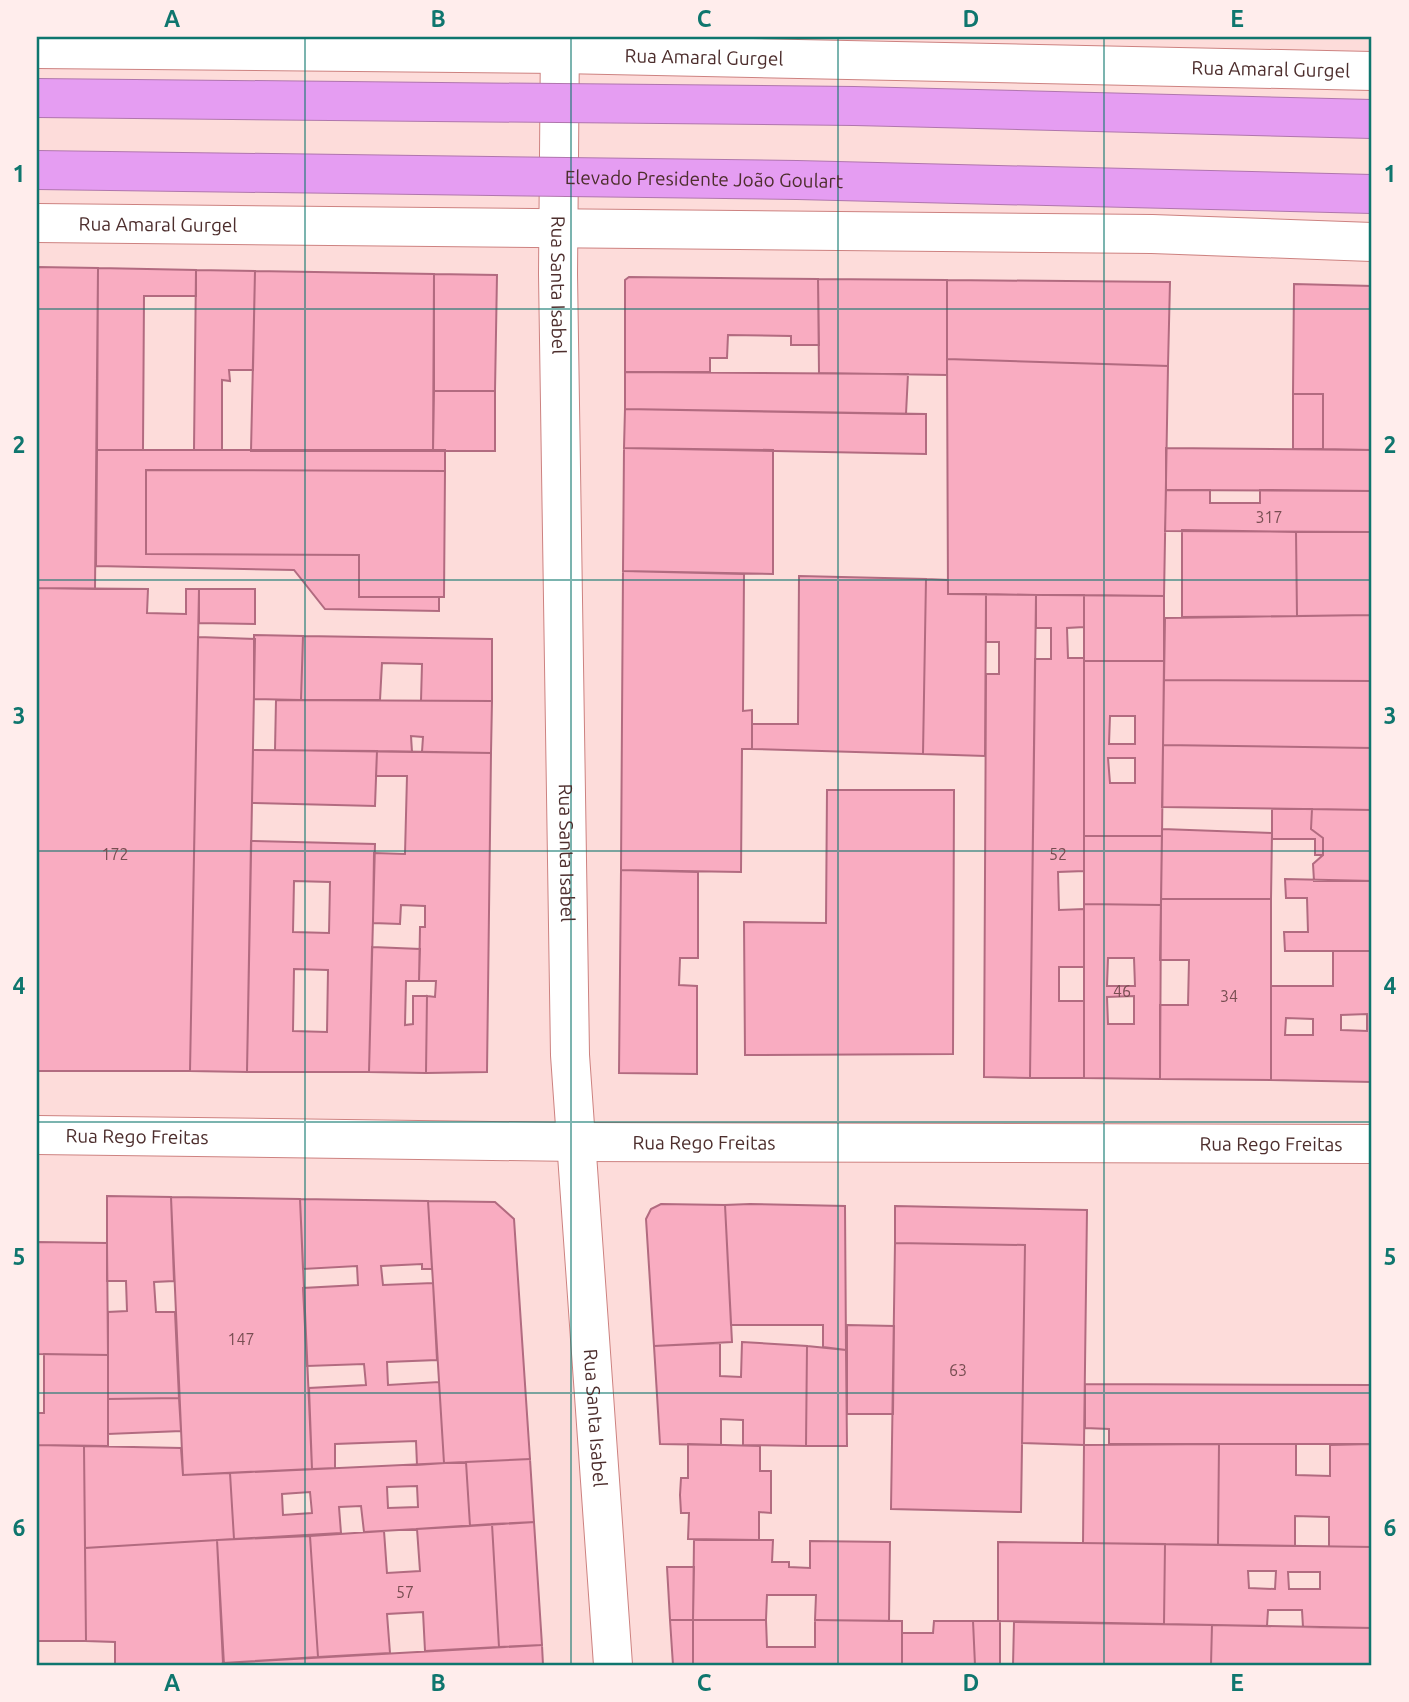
<svg xmlns="http://www.w3.org/2000/svg" width="1409" height="1702" font-family="Ubuntu,sans-serif">
<style>
.building{fill:#f9acc1;stroke:#b26b80;stroke-width:2;fill-rule:evenodd}
.lines{fill:none;stroke-linecap:round;stroke-linejoin:round}
.street-casing{stroke:#cd8280;stroke-width:40}
.secondary-casing{stroke:#cd8280;stroke-width:40}
.street{stroke:#fff;stroke-width:38}
.secondary{stroke:#fff;stroke-width:38}
.highway-bridge-casing{stroke:#b076ad;stroke-width:40;stroke-linecap:butt}
.highway-bridge{stroke:#e59df2;stroke-width:38}
.grid{fill:none;stroke:#0f766e;stroke-width:2;stroke-opacity:0.55}
.labels{text-anchor:middle;dominant-baseline:central;stroke-width:7;stroke-linejoin:round;paint-order:stroke}
.number-label{font-size:16px;fill:#784e52}
.street-label{font-size:19px;fill:#4d2e2d;stroke:#ffedec}
.neatline{fill:none;stroke:#0f766e;stroke-width:2.5}
.grid-label{font-size:23px;text-anchor:middle;font-weight:bold;fill:#0f766e}
</style>
<rect width="100%" height="100%" fill="#fddcda"/>
<!-- building -->
<path class="building" d="M37 267 98 268 95 589 37 588Z
M98 268 196 270V296H144L143 450H97Z
M196 270 255 271 253 370H229L230 381 222 380V450H194Z
M255 271 434 274 433 451H251Z
M434 274 497 275 495 391H434Z
M629 277 818 279 819 345H791V336L728 335 727 358H710V372H625V280Z
M818 279 947 280V375L819 373Z
M947 280 1170 282 1168 366 947 359Z
M1294 284 1372 286V450L1323 449V394H1293Z
M947 359 1168 366 1164 596 948 594Z
M625 372 908 374 906 414 625 409Z
M434 391H495V451H433Z
M1293 394H1323V449H1293Z
M625 409 926 414V454L624 448Z
M624 448 773 450V574L623 571Z
M1166 448 1372 450V491L1166 490Z
M97 450H445V471L146 470V554L359 555V597H439V611L325 609 294 570 96 566Z
M146 470 445 471 444 597H359V555L146 554Z
M1166 490H1210V503H1260V490L1372 491V532L1165 531Z
M1182 530 1296 532 1297 616 1182 617Z
M1296 532H1372V615L1297 616Z
M623 571 744 574 743 711 752 710V749H742L741 872 621 870Z
M799 576 926 579 923 754 752 749V724H798Z
M926 579 948 580V594H986L985 756 923 754Z
M37 588 148 589 147 613 186 614V589H199L190 1071H37Z
M199 589H255V624L199 623Z
M986 594 1036 595 1030 1078 984 1077 986 674H999V642H986Z
M1036 595H1084V627L1067 628 1068 658H1084V871L1058 872 1059 910 1084 909V967H1059V1001H1084V1078H1030L1035 659H1051V628H1036Z
M1084 595 1164 596V661H1084Z
M1372 615V681L1164 680 1165 618Z
M254 635 303 636 301 700 254 699Z
M303 636 492 639V701H421L422 664 382 663 380 700H301Z
M198 637 255 639 247 1072 190 1071Z
M1084 661H1164L1162 836H1084ZM1110 716H1135V744H1109ZM1108 758H1135V783H1110Z
M1164 680 1372 681V748L1163 745Z
M276 700 492 701 491 753 422 752 423 737 411 736 412 752 275 750Z
M1163 745 1372 748V810L1162 807Z
M253 750 377 751 375 806 252 803Z
M377 751 491 753 487 1072 426 1073 427 996 435 997 436 981H419L420 927H425V906L401 905 400 924 373 923 374 853 405 854 407 776H376Z
M827 790H954L953 1054 745 1055 744 922 826 923Z
M1272 809H1312L1311 829 1323 838V855H1315V839H1272Z
M1312 809 1372 810V881H1314L1313 864 1323 855V838L1311 829Z
M1162 829 1272 833 1271 899H1161Z
M1084 836H1162L1161 905 1084 904Z
M251 841 375 844 369 1072H247ZM294 881 330 882 329 933 293 932ZM294 969 328 970 327 1032 293 1031Z
M621 870 698 872V958H680L679 985 697 986V1074L619 1073Z
M1285 879 1372 881V951H1285L1284 932H1308L1307 898H1286Z
M1161 899H1271V1080L1160 1079V1005H1188L1189 960H1160Z
M1084 904 1161 905 1160 1079 1084 1078ZM1108 958H1134L1135 986H1107ZM1134 996V1024H1108L1107 997Z
M372 947 420 949 419 981H406L405 1025 413 1024V996H427L426 1073 369 1072Z
M1333 951H1372V1082L1271 1080V986H1333ZM1367 1014V1031L1341 1030V1015ZM1286 1018 1313 1019V1035H1285Z
M107 1196 171 1197 174 1281 154 1282 156 1312H175L179 1398 108 1399V1312L127 1311 126 1281H107Z
M171 1197 300 1199 312 1469 183 1475Z
M300 1199 428 1201 432 1269H422V1264L381 1266 383 1285 433 1283 437 1360 387 1362 388 1385 439 1382 444 1463 417 1465 416 1441 335 1444V1468L312 1469 309 1388 366 1385 364 1364 307 1366 303 1288 358 1285 357 1266 303 1269Z
M428 1201 495 1202 514 1219 530 1459 444 1463Z
M661 1204 725 1205 732 1342 654 1346 646 1219 651 1209Z
M750 1204 845 1206 846 1350 823 1347V1325H731L725 1205Z
M895 1206 1087 1210 1084 1445 1022 1443 1025 1245 895 1243Z
M37 1242 107 1243 108 1355 37 1354Z
M895 1243 1025 1245 1021 1512 891 1509Z
M847 1325 894 1326 893 1414H847Z
M742 1342 807 1346 806 1446 743 1445V1420L721 1419V1445L660 1444 654 1346 720 1343V1376L741 1377Z
M807 1346 846 1350 847 1446H806Z
M44 1354 108 1355V1446L37 1445V1413H44Z
M1085 1384 1372 1385V1444H1109V1429L1085 1428Z
M179 1398 181 1431 108 1434V1399Z
M688 1444 760 1446V1471H771V1513L759 1512V1540L688 1539 689 1513H681L680 1495 681 1478H688Z
M1219 1444H1296V1475L1330 1476V1445L1372 1444V1547H1329V1517L1295 1516V1546L1218 1545Z
M1219 1444 1218 1545 1083 1543 1084 1445Z
M37 1445 84 1446 86 1641H37Z
M84 1446 181 1448 183 1475 230 1473 234 1539 85 1548Z
M530 1459 534 1522 470 1526 466 1462Z
M466 1462 470 1526 364 1532 361 1506 339 1507 341 1533 234 1539 230 1473ZM417 1486 418 1507 388 1508 387 1487ZM310 1492 312 1513 283 1515 282 1494Z
M534 1522 542 1645 499 1647 492 1524Z
M492 1524 499 1647 425 1651 423 1612 387 1614 390 1653 318 1657 310 1536 384 1531 387 1573 420 1571 417 1529Z
M310 1536 318 1657 223 1663 217 1540Z
M217 1540 224 1665H115V1642L86 1641 85 1548Z
M694 1540H773L772 1562H789V1567L810 1568V1541L890 1542 889 1621 815 1620 816 1595H767L766 1620H693Z
M998 1542 1165 1544 1164 1624 998 1621Z
M1165 1544 1372 1547V1628L1303 1627 1302 1610H1268L1267 1626 1164 1624ZM1248 1571H1276L1275 1589 1249 1588ZM1288 1572H1320V1589H1289Z
M667 1567H694L693 1620H670Z
M670 1620H693V1665H673Z
M693 1620H766L767 1647H815V1620L902 1621V1665H693Z
M934 1621H973L975 1665H902V1633H933Z
M973 1621H1000V1665H975Z
M1014 1622 1212 1625 1211 1665H1013Z
M1212 1625 1372 1628V1665H1211Z
M542 1645 543 1665H224L223 1663Z"/>
<g class="lines">
<defs>
<g id="street">
<path id="s1" d="M560 37 558 274 570 1055 613 1665"/>
</g>
<g id="secondary">
<path id="s2" d="M37 49 560 54 1372 71"/>
<path id="s3" d="M37 223 1152 234 1372 242"/>
<path id="s4" d="M37 1135 577 1142 1372 1144"/>
</g>
</defs>
<!-- street casing -->
<use href="#street" class="street-casing"/>
<!-- secondary casing -->
<use href="#secondary" class="secondary-casing"/>
<!-- street -->
<use href="#street" class="street"/>
<!-- secondary -->
<use href="#secondary" class="secondary"/>
<defs>
<g id="highway-bridge">
<path d="M37 98 854 106 1372 119"/>
<path id="s5" d="M37 170 797 180 1372 194"/>
</g>
</defs>
<!-- highway-bridge casing -->
<use href="#highway-bridge" class="highway-bridge-casing"/>
<!-- highway-bridge -->
<use href="#highway-bridge" class="highway-bridge"/>
</g>
<!-- grid -->
<path class="grid" d="M305 37V1665M571 37V1665M838 37V1665M1104 37V1665M37 309H1372M37 580H1372M37 851H1372M37 1122H1372M37 1393H1372"/>
<g class="labels">
<!-- number labels -->
<g class="number-label">
<text x="1269" y="517">317</text>
<text x="115" y="854">172</text>
<text x="1058" y="854">52</text>
<text x="1122" y="991">46</text>
<text x="1229" y="996">34</text>
<text x="241" y="1339">147</text>
<text x="958" y="1370">63</text>
<text x="405" y="1592">57</text>
</g>
<!-- street labels -->
<g class="street-label">
<text stroke="none"><textPath href="#s2" startOffset="667">Rua Amaral Gurgel</textPath></text>
<text stroke="none"><textPath href="#s2" startOffset="1234">Rua Amaral Gurgel</textPath></text>
<text stroke="none"><textPath href="#s5" startOffset="667">Elevado Presidente João Goulart</textPath></text>
<text stroke="none"><textPath href="#s3" startOffset="121">Rua Amaral Gurgel</textPath></text>
<text stroke="none"><textPath href="#s1" startOffset="248">Rua Santa Isabel</textPath></text>
<text stroke="none"><textPath href="#s1" startOffset="816">Rua Santa Isabel</textPath></text>
<text stroke="none"><textPath href="#s4" startOffset="100">Rua Rego Freitas</textPath></text>
<text stroke="none"><textPath href="#s4" startOffset="667">Rua Rego Freitas</textPath></text>
<text stroke="none"><textPath href="#s4" startOffset="1234">Rua Rego Freitas</textPath></text>
<text stroke="none"><textPath href="#s1" startOffset="1382">Rua Santa Isabel</textPath></text>
</g>
</g>
<!-- border -->
<rect width="1409" height="1702" fill="none" stroke="#ffedec" stroke-width="77"/>
<rect x="38" y="38" width="1332" height="1626" class="neatline"/>
<g class="grid-label">
<text x="172" y="27">A</text>
<text x="438" y="27">B</text>
<text x="704" y="27">C</text>
<text x="971" y="27">D</text>
<text x="1237" y="27">E</text>
<text x="19" y="182">1</text>
<text x="1390" y="182">1</text>
<text x="19" y="453">2</text>
<text x="1390" y="453">2</text>
<text x="19" y="724">3</text>
<text x="1390" y="724">3</text>
<text x="19" y="994">4</text>
<text x="1390" y="994">4</text>
<text x="19" y="1265">5</text>
<text x="1390" y="1265">5</text>
<text x="19" y="1536">6</text>
<text x="1390" y="1536">6</text>
<text x="172" y="1691">A</text>
<text x="438" y="1691">B</text>
<text x="704" y="1691">C</text>
<text x="971" y="1691">D</text>
<text x="1237" y="1691">E</text>
</g>
</svg>
